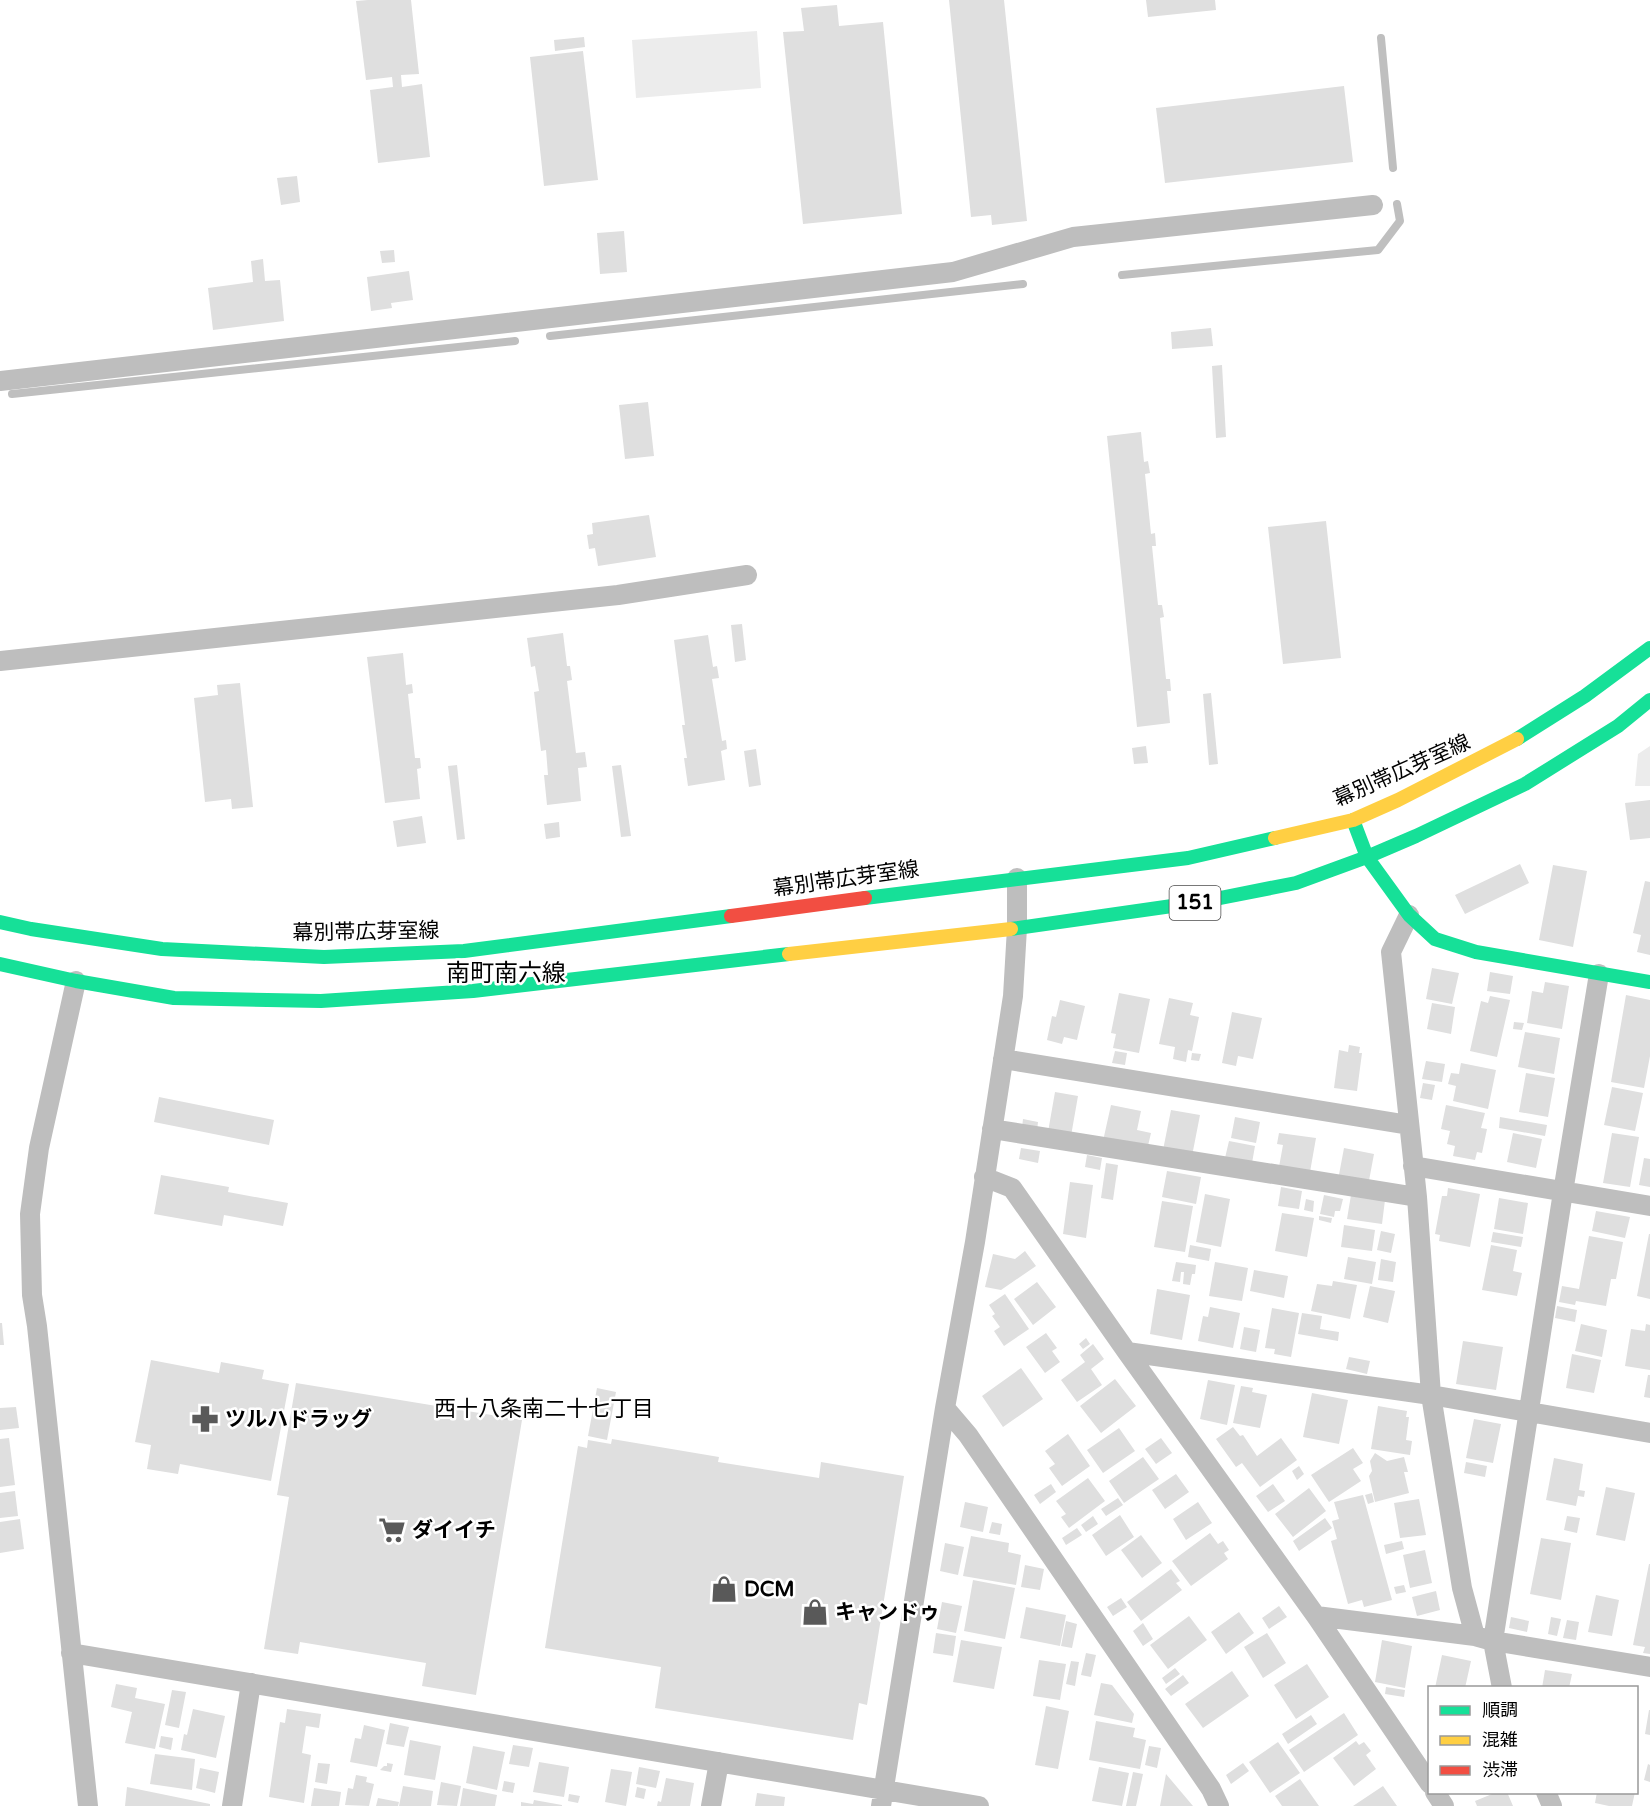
<svg xmlns="http://www.w3.org/2000/svg" width="1650" height="1806" font-family="'Varela Round','Noto Sans JP',sans-serif">
<style>
.green{fill:#ececec}
.lines{fill:none;stroke-linecap:round;stroke-linejoin:round}
.stream{stroke:#bfbfbf;stroke-width:8}
.building{fill:#dfdfdf}
.street{stroke:#bebebe;stroke-width:20}
.fast{stroke:#16e098;stroke-width:14}
.slow{stroke:#ffcf43;stroke-width:14}
.jam{stroke:#f24e42;stroke-width:14}
.labels{text-anchor:middle;dominant-baseline:central;stroke-width:5;stroke-linejoin:round;paint-order:stroke}
.shield{fill:#fff;stroke:#4c4c4c;stroke-width:1.5}
.shield-label{font-size:20px;font-weight:bold;fill:#000}
.street-label{font-size:21px;fill:#000;stroke:#fff}
.poi-label{font-size:21px;font-weight:bold;fill:#000;stroke:#fff;text-anchor:start}
.neighbourhood-label{font-size:22px;fill:#000;stroke:#fff}
.quarter-label{font-size:24px;fill:#000;stroke:#fff}
</style>
<rect width="100%" height="100%" fill="#fff"/>
<!-- green -->
<path class="green" d="M757 31 761 88 636 98 632 40Z
M1650 746V786H1635L1638 754Z"/>
<g class="lines">
<!-- stream -->
<path class="stream" d="M1381 38 1393 168
M1122 275 1378 250 1400 221 1397 204
M550 336 1023 284
M12 394 515 341"/>
</g>
<!-- building -->
<path class="building" d="M368 0H411L419 74 401 75 402 87 422 84 430 157 378 163 370 90 393 87 392 77 366 80 356 1Z
M949 0H1004L1027 221 992 225 991 215 971 217Z
M1146 0H1215L1216 10 1148 17Z
M837 5 839 26 883 22 902 214 803 224 783 32 804 31 801 8Z
M584 37 585 47 555 51 554 40Z
M583 51 598 180 544 186 530 57Z
M1344 86 1353 162 1165 183 1156 108Z
M297 176 300 202 281 205 277 178Z
M624 231 627 272 600 274 597 233Z
M394 250 395 262 382 263 380 251Z
M263 259 265 281 280 280 284 321 213 330 208 288 253 282 251 261Z
M409 271 413 300 391 303 392 308 371 311 367 277Z
M1211 328 1213 346 1172 349 1171 332Z
M1222 365 1226 437 1216 438 1212 366Z
M648 402 654 456 625 459 619 405Z
M1141 432 1144 462 1148 461 1150 473 1145 474 1151 534 1155 533 1156 546H1152L1158 605H1162L1164 617 1160 618 1166 679H1170L1171 691H1167L1170 723 1137 727 1107 436Z
M649 515 656 557 598 566 595 548 589 549 587 535 593 534 592 523Z
M1326 521 1341 658 1283 664 1268 527Z
M742 624 746 660 735 662 731 625Z
M563 633 567 666H570L572 680 567 681 576 753 585 752 587 767 578 768 581 801 547 805 544 775H548L546 750 541 751 534 692 539 691 535 666 531 667 527 638Z
M708 635 713 667 717 666 719 678 712 679 722 741 726 740 727 749 721 751 725 780 688 786 684 758H687L682 725H685L674 640Z
M403 653 406 685 412 684 413 693 408 694 415 758H420L421 768 417 769 420 799 385 803 367 657Z
M240 683 253 807 232 809 231 799 205 802 194 698 218 695 217 685Z
M1211 693 1218 764 1209 765 1203 694Z
M1146 746 1148 763 1134 764 1132 748Z
M756 749 761 785 749 787 744 751Z
M457 765 465 839 457 840 448 766Z
M621 765 631 836 621 837 612 766Z
M1650 800V838L1630 840 1625 803Z
M422 816 426 843 397 847 393 821Z
M559 822 560 837 546 839 544 824Z
M1520 864 1529 883 1465 914 1455 895Z
M1553 865 1587 871 1573 947 1539 940Z
M1645 881 1650 882V955L1637 952 1641 935 1633 933Z
M1432 968 1459 973 1452 1004 1426 999Z
M1490 972 1513 976 1510 994 1487 991Z
M1545 982 1569 986 1562 1029 1527 1023 1532 991 1543 993Z
M1119 993 1150 999 1139 1053 1113 1048 1116 1034 1111 1033Z
M1626 995 1650 1000V1056L1644 1088 1611 1082Z
M1490 996 1510 1000 1497 1057 1470 1051 1481 1001 1488 1003Z
M1169 998 1193 1003 1190 1015 1199 1017 1192 1051 1188 1050 1186 1062 1173 1059 1175 1047 1159 1044Z
M1060 1000 1085 1006 1077 1040 1064 1037 1062 1044 1047 1040 1052 1016 1056 1017Z
M1432 1003 1455 1007 1451 1034 1427 1029Z
M1232 1012 1262 1018 1253 1059 1238 1056 1236 1066 1222 1063Z
M1514 1022 1524 1023 1522 1030 1513 1029Z
M1525 1032 1560 1038 1554 1074 1518 1067Z
M1349 1045 1360 1047 1359 1053H1362L1357 1091 1334 1088 1339 1050 1348 1052Z
M1115 1051 1127 1053 1125 1065 1112 1063Z
M1192 1053 1201 1054 1199 1061 1191 1060Z
M1426 1061 1445 1064 1442 1082 1422 1079Z
M1461 1063 1496 1070 1488 1109 1453 1101 1456 1086 1448 1084 1451 1073 1459 1074Z
M1526 1073 1555 1078 1548 1117 1519 1112Z
M1423 1083 1435 1085 1432 1100 1420 1098Z
M1612 1087 1643 1093 1635 1131 1604 1125Z
M1055 1092 1078 1096 1071 1136 1048 1132Z
M159 1097 274 1120 269 1145 154 1122Z
M1111 1105 1141 1111 1137 1130 1151 1133 1147 1150 1103 1141Z
M1446 1105 1485 1113 1481 1128 1487 1129 1482 1153 1477 1152 1475 1160 1453 1156 1455 1146 1447 1144 1450 1131 1441 1129Z
M1171 1110 1200 1115 1192 1156 1163 1150Z
M1235 1117 1260 1122 1256 1143 1231 1138Z
M1500 1117 1547 1125 1545 1136 1499 1128Z
M1023 1119 1038 1122 1037 1131 1022 1128Z
M1279 1133 1316 1138 1310 1172 1279 1167 1283 1145 1277 1144Z
M1513 1133 1542 1139 1536 1168 1507 1162Z
M1612 1133 1639 1137 1630 1187 1603 1183Z
M1229 1141 1255 1146 1252 1163 1225 1158Z
M1021 1148 1040 1151 1038 1163 1019 1159Z
M1344 1148 1374 1154 1368 1186 1338 1180Z
M1087 1155 1102 1158 1100 1170 1085 1167Z
M1644 1158 1650 1159V1187L1639 1185Z
M1106 1163 1118 1165 1113 1200 1101 1198Z
M1167 1171 1201 1177 1196 1204 1162 1197Z
M161 1175 229 1187 228 1192 288 1203 283 1226 224 1215 222 1226 154 1214Z
M1070 1182 1093 1185 1086 1238 1063 1234Z
M1281 1187 1302 1191 1299 1209 1278 1206Z
M1448 1188 1480 1194 1470 1247 1439 1241 1440 1235 1435 1234 1442 1196H1447Z
M1205 1194 1230 1199 1221 1247 1196 1242Z
M1324 1195 1343 1199 1340 1211H1335L1334 1217 1320 1214Z
M1351 1195 1385 1200 1382 1224 1347 1219Z
M1499 1198 1528 1203 1523 1234 1494 1229Z
M1306 1199 1314 1201 1313 1212 1304 1210Z
M1162 1201 1193 1206 1185 1252 1154 1247Z
M1596 1211 1630 1217 1625 1238 1592 1231Z
M1282 1213 1314 1218 1307 1257 1275 1251Z
M1319 1216 1332 1218 1331 1223 1319 1220Z
M1344 1225 1375 1230 1372 1251 1341 1247Z
M1381 1231 1395 1234 1391 1253 1377 1250Z
M1493 1232 1523 1237 1521 1247 1491 1242Z
M1649 1234H1650V1299L1637 1296Z
M1589 1236 1623 1242 1616 1279H1611L1606 1306 1576 1301 1575 1305 1559 1302 1562 1286 1579 1289Z
M1190 1245 1211 1249 1209 1261 1188 1257Z
M1491 1245 1517 1250 1513 1271 1522 1273 1517 1296 1482 1290Z
M1025 1251 1036 1266 1001 1290 985 1287 993 1254 1015 1259Z
M1348 1257 1376 1262 1372 1284 1344 1279Z
M1381 1259 1396 1262 1393 1282 1378 1280Z
M1176 1262 1196 1265 1195 1274H1192L1190 1285 1183 1284 1184 1272H1181L1180 1282 1172 1281Z
M1215 1262 1248 1268 1242 1301 1209 1296Z
M1254 1270 1288 1276 1284 1298 1250 1291Z
M1333 1281 1357 1285 1350 1319 1311 1311 1317 1284 1332 1286Z
M1037 1282 1056 1307 1033 1325 1014 1299Z
M1370 1286 1395 1291 1388 1323 1363 1317Z
M1157 1289 1190 1295 1182 1340 1150 1334Z
M1005 1294 1029 1329 1004 1346 994 1331 1000 1327 992 1316 995 1314 989 1305Z
M1557 1306 1577 1310 1575 1322 1555 1318Z
M1210 1307 1240 1313 1233 1348 1198 1341 1203 1316 1208 1317Z
M1272 1308 1299 1313 1291 1357 1274 1354 1275 1349 1265 1348Z
M1302 1313 1322 1316 1320 1329 1339 1332 1338 1341 1298 1334Z
M0 1323H2L4 1345H0Z
M1581 1324 1607 1330 1602 1357 1575 1351Z
M1646 1324 1650 1325V1370L1625 1366 1631 1329 1645 1331Z
M1244 1327 1260 1330 1256 1352 1240 1349Z
M1046 1333 1057 1348 1052 1351 1060 1362 1045 1373 1026 1347Z
M1086 1338 1090 1344 1083 1349 1079 1344Z
M1463 1341 1503 1347 1496 1390 1456 1384Z
M1093 1344 1104 1359 1091 1369 1102 1385 1077 1402 1061 1380 1085 1362 1080 1355Z
M1572 1354 1601 1360 1594 1393 1566 1388Z
M1349 1357 1370 1361 1367 1374 1346 1369Z
M151 1360 219 1373 221 1362 264 1370 262 1379 289 1384 271 1481 180 1464 178 1474 147 1469 151 1445 135 1442Z
M1021 1368 1043 1399 1003 1427 982 1396Z
M1648 1375H1650V1398L1644 1397Z
M1115 1379 1136 1406 1101 1433 1080 1406Z
M1208 1380 1235 1385 1227 1425 1200 1419Z
M296 1383 522 1420 476 1695 422 1686 426 1663 300 1642 298 1654 264 1649 289 1497 277 1495Z
M1241 1386 1253 1388 1252 1392 1267 1395 1260 1428 1233 1423Z
M597 1388 616 1392 607 1440 588 1436Z
M1312 1393 1348 1400 1339 1444 1303 1437Z
M1378 1406 1407 1411 1406 1417H1409L1406 1440 1412 1441 1410 1455 1371 1449Z
M16 1407 19 1428 0 1430V1408Z
M1474 1419 1501 1424 1493 1463 1466 1458Z
M1233 1427 1240 1436 1243 1435 1257 1456 1281 1438 1297 1460 1260 1487 1242 1463 1236 1467 1216 1439Z
M1119 1428 1135 1451 1103 1473 1087 1450Z
M1068 1434 1090 1466 1062 1486 1049 1468 1055 1464 1045 1451Z
M9 1438 15 1485 0 1487V1439Z
M1161 1438 1172 1453 1156 1464 1145 1449Z
M612 1439 719 1457 718 1462 819 1478 821 1462 904 1476 867 1705 859 1703 853 1740 655 1708 661 1667 545 1648 578 1446 587 1448 588 1440 611 1444Z
M1353 1448 1363 1463 1353 1469 1361 1481 1329 1502 1311 1475Z
M1375 1453 1387 1461 1404 1457 1408 1472H1404L1409 1493 1375 1502 1369 1476 1372 1471 1370 1461Z
M1143 1457 1159 1479 1124 1503 1109 1481Z
M1554 1458 1583 1464 1579 1490 1585 1491 1584 1497 1578 1496 1576 1506 1546 1500Z
M1466 1462 1487 1466 1485 1477 1464 1473Z
M1299 1466 1304 1474 1297 1480 1292 1471Z
M1176 1474 1189 1492 1165 1509 1152 1490Z
M1088 1478 1105 1501 1069 1528 1061 1517 1066 1514 1056 1501Z
M1051 1484 1056 1492 1040 1504 1034 1495Z
M1273 1484 1285 1501 1268 1512 1256 1496Z
M1606 1487 1635 1493 1625 1541 1596 1535Z
M1309 1488 1326 1511 1293 1537 1275 1514Z
M15 1491 18 1516 0 1518V1493Z
M1372 1493 1374 1502 1368 1504 1365 1495Z
M1363 1495 1392 1600 1364 1607 1362 1600 1348 1604 1331 1541 1337 1539 1332 1521 1339 1519 1334 1502Z
M1118 1498 1123 1505 1106 1516 1101 1509Z
M1419 1499 1426 1535 1400 1538 1394 1503Z
M965 1502 988 1507 983 1532 960 1527Z
M1198 1502 1212 1523 1186 1540 1173 1519Z
M1120 1515 1134 1537 1106 1556 1092 1535Z
M1093 1516 1098 1524 1086 1532 1081 1525Z
M1567 1516 1580 1518 1577 1533 1564 1530Z
M1325 1518 1332 1528 1299 1551 1293 1541Z
M20 1519 24 1549 0 1553V1522Z
M992 1522 1002 1524 1000 1535 989 1533Z
M1077 1528 1082 1535 1066 1545 1062 1538Z
M1210 1533 1218 1544 1223 1541 1229 1550 1224 1553 1228 1559 1191 1586 1172 1561Z
M1141 1535 1162 1563 1142 1578 1121 1550Z
M971 1536 1009 1543 1008 1552 1021 1555 1016 1585 963 1576Z
M1541 1538 1571 1543 1561 1600 1530 1594Z
M1402 1541 1404 1549 1386 1554 1384 1545Z
M945 1543 964 1547 958 1575 940 1571Z
M1425 1550 1432 1583 1410 1588 1403 1555Z
M1649 1564H1650V1654L1643 1653 1645 1647 1633 1645Z
M1025 1565 1044 1569 1040 1590 1021 1587Z
M1171 1569 1180 1581 1176 1583 1182 1590 1141 1621 1127 1602Z
M973 1580 1015 1588 1005 1639 964 1631Z
M1404 1585 1406 1592 1396 1594 1394 1587Z
M1436 1591 1440 1610 1417 1616 1412 1597Z
M1596 1595 1619 1600 1612 1636 1588 1632Z
M1121 1598 1127 1607 1113 1616 1107 1607Z
M942 1602 962 1606 956 1633 937 1629Z
M1279 1606 1287 1617 1269 1629 1262 1618Z
M1026 1607 1066 1615 1060 1646 1020 1638Z
M1239 1612 1254 1633 1226 1654 1211 1632Z
M1189 1616 1207 1640 1168 1669 1150 1645Z
M1511 1617 1529 1621 1527 1632 1509 1628Z
M1551 1617 1561 1619 1557 1636 1548 1634Z
M1567 1620 1579 1622 1576 1640 1563 1638Z
M1066 1621 1077 1624 1072 1648 1061 1646Z
M1143 1623 1153 1639 1143 1646 1133 1631Z
M936 1633 956 1636 953 1656 933 1653Z
M1267 1633 1286 1663 1263 1678 1244 1647Z
M961 1640 1002 1647 994 1689 953 1682Z
M1382 1640 1412 1646 1405 1688 1375 1682Z
M1086 1653 1096 1655 1091 1677 1081 1675Z
M1442 1655 1471 1661 1465 1688H1435Z
M1039 1660 1066 1664 1060 1700 1033 1696Z
M1071 1661 1079 1662 1075 1686 1066 1684Z
M1307 1664 1329 1697 1296 1719 1274 1685Z
M1175 1668 1180 1674 1166 1684 1162 1678Z
M1545 1670 1572 1674 1569 1688H1542Z
M1232 1671 1249 1696 1203 1728 1185 1704Z
M1183 1675 1189 1683 1171 1696 1165 1689Z
M1101 1683 1112 1685 1134 1714 1132 1723 1094 1715Z
M116 1684 137 1688 135 1698 165 1704 155 1749 125 1743 132 1712 111 1707Z
M1386 1687 1405 1690 1404 1697 1385 1694Z
M172 1690 186 1692 179 1728 165 1725Z
M1046 1706 1069 1711 1058 1769 1035 1765Z
M193 1709 225 1716 216 1758 181 1750 184 1734 187 1735Z
M287 1709 321 1714 319 1728 306 1726 302 1753 311 1755 304 1803 269 1797 280 1722 285 1723Z
M1649 1710H1650V1735L1645 1734Z
M1344 1713 1358 1735 1304 1772 1289 1750Z
M1311 1715 1317 1724 1288 1744 1282 1734Z
M1096 1721 1135 1728 1133 1737 1146 1740 1140 1769 1089 1760Z
M390 1723 409 1727 404 1747 386 1744Z
M364 1725 385 1730 377 1767 350 1762 355 1738 361 1739Z
M161 1736 173 1738 171 1750 159 1747Z
M410 1740 441 1746 435 1780 404 1775Z
M1356 1741 1359 1745 1364 1742 1371 1751 1366 1755 1376 1769 1354 1786 1333 1758Z
M1278 1742 1300 1773 1270 1793 1249 1762Z
M513 1745 533 1748 529 1767 509 1764Z
M473 1746 505 1752 497 1790 466 1783Z
M1149 1746 1161 1748 1157 1768 1145 1765Z
M155 1754 195 1759 192 1790 150 1784Z
M539 1762 569 1767 564 1797 533 1792Z
M318 1763 330 1764 327 1784 315 1782Z
M387 1763 393 1764 391 1772 380 1770 384 1766H387Z
M1243 1763 1249 1771 1231 1784 1226 1775Z
M1648 1764 1650 1765V1782L1644 1780Z
M639 1767 660 1771 656 1788 636 1784Z
M1099 1767 1129 1773 1122 1806 1092 1801Z
M200 1768 219 1772 215 1793 196 1788Z
M611 1769 632 1772 626 1806 605 1802Z
M1133 1772 1143 1774 1136 1806H1126Z
M1166 1774 1193 1806H1160Z
M356 1775 367 1777 366 1782 374 1784 369 1806 345 1805 348 1788 353 1789Z
M666 1778 694 1783 690 1806H657L658 1801 661 1802Z
M1300 1779 1319 1806H1282L1275 1796Z
M504 1781 515 1783 513 1793 502 1791Z
M441 1782 461 1786 457 1806 437 1805Z
M403 1786 433 1791 431 1806H399Z
M1383 1786 1397 1806H1353Z
M127 1787 210 1804V1806H125Z
M637 1787 646 1789 644 1799 635 1797Z
M314 1788 341 1792 339 1806H311Z
M463 1788 497 1795 495 1806H460Z
M1497 1792H1507L1513 1806H1477L1475 1801Z
M1597 1792H1635L1632 1806H1609L1595 1803Z
M757 1793 785 1797 784 1806H755Z
M569 1794 580 1796 578 1803 568 1801Z
M378 1798 399 1802 398 1806H376Z
M534 1800 562 1805V1806H521V1802L533 1804Z"/>
<g class="lines">
<!-- street -->
<path class="street" d="M0 381 953 272 1073 237 1373 205
M0 661 618 595 747 575
M1409 915 1391 952 1417 1197 1431 1395 1462 1588 1475 1636
M76 981 39 1148 30 1214 32 1295 37 1326 88 1806
M1003 1059 1409 1125
M992 1129 1417 1197
M1413 1166 1650 1206
M984 1177 1012 1188 1127 1352 1316 1616 1430 1784
M1127 1352 1431 1395 1650 1433
M945 1408 968 1435 1211 1789 1219 1806
M1316 1616 1475 1636 1493 1641 1650 1667
M71 1653 979 1806
M1502 1688 1493 1641 1563 1192 1599 974
M1435 1792 1444 1806
M1546 1792 1552 1806
M232 1806 251 1683
M711 1806 719 1762
M881 1806 945 1408 975 1242 1013 996 1017 928V878"/>
<!-- fast -->
<path class="fast" d="M1517 739 1585 696 1650 648
M1353 820 1367 857 1409 915 1435 939 1476 952 1650 982
M865 898 1188 858 1275 838
M0 922 31 929 162 949 324 957 464 951 731 916
M1011 929 1200 902 1296 883 1367 857 1416 836 1525 784 1618 726 1650 700
M0 964 76 981 174 998 321 1001 473 991 789 954"/>
<!-- slow -->
<path class="slow" d="M1275 838 1353 820 1398 800 1517 739
M789 954 1011 929"/>
<!-- jam -->
<path class="jam" d="M731 916 865 898"/>
</g>
<!-- icons -->
<defs>
<symbol id="pharmacy-bare" viewBox="-9 -9 18 18"><path d="M-2-6h4v4h4v4h-4v4h-4v-4h-4v-4h4Z" fill="#595959" stroke="#fff" stroke-width="2.5" paint-order="stroke"/></symbol>
<symbol id="supermarket-bare" viewBox="-9 -9 18 18"><path d="M-6-5.5h2.5l.6 2H6L4.5 2H-2.5L-4.4-4H-6ZM-1.5 3.2a1.3 1.3 0 1 0 .1 0ZM3 3.2a1.3 1.3 0 1 0 .1 0Z" fill="#595959" stroke="#fff" stroke-width="2.5" paint-order="stroke"/></symbol>
<symbol id="shop-bare" viewBox="-9 -9 18 18"><path d="M-5-2.5h2.3a2.7 3.5 0 0 1 5.4 0H5L5.5 6h-11ZM-1.5-2.5h3a1.5 2.3 0 0 0-3 0Z" fill="#595959" stroke="#fff" stroke-width="2.5" paint-order="stroke"/></symbol>
</defs>
<g fill-rule="evenodd">
<use href="#pharmacy-bare" x="186" y="1400" width="38" height="38"/>
<use href="#supermarket-bare" x="373" y="1511" width="38" height="38"/>
<use href="#shop-bare" x="705" y="1570" width="38" height="38"/>
<use href="#shop-bare" x="796" y="1593" width="38" height="38"/>
</g>
<g class="labels">
<!-- shield labels -->
<rect class="shield" x="1169.5" y="886" width="51" height="34" rx="4.5"/>
<g class="shield-label">
<text x="1195" y="903">151</text>
</g>
<!-- street labels -->
<g class="street-label">
<text transform="translate(1402 771) rotate(-24)">幕別帯広芽室線</text>
<text transform="translate(846 879) rotate(-8)">幕別帯広芽室線</text>
<text transform="translate(366 932) rotate(-1)">幕別帯広芽室線</text>
</g>
<!-- poi labels -->
<g class="poi-label">
<text x="225" y="1419">ツルハドラッグ</text>
<text x="412" y="1530">ダイイチ</text>
<text x="744" y="1589">DCM</text>
<text x="835" y="1612">キャンドゥ</text>
</g>
<!-- neighbourhood labels -->
<g class="neighbourhood-label">
<text x="544" y="1409">西十八条南二十七丁目</text>
</g>
<!-- quarter labels -->
<g class="quarter-label">
<text x="506" y="973">南町南六線</text>
</g>
</g>
<!-- legend -->
<rect x="1428" y="1686" width="210" height="108" fill="#ffffff" stroke="#999999" stroke-width="1.5"/>
<rect x="1440" y="1706" width="30" height="9" fill="#16e098" stroke="#999999" stroke-width="1.5"/>
<text x="1482" y="1716" font-size="18" fill="#000000">順調</text>
<rect x="1440" y="1736" width="30" height="9" fill="#ffcf43" stroke="#999999" stroke-width="1.5"/>
<text x="1482" y="1746" font-size="18" fill="#000000">混雑</text>
<rect x="1440" y="1766" width="30" height="9" fill="#f24e42" stroke="#999999" stroke-width="1.5"/>
<text x="1482" y="1776" font-size="18" fill="#000000">渋滞</text>
</svg>
